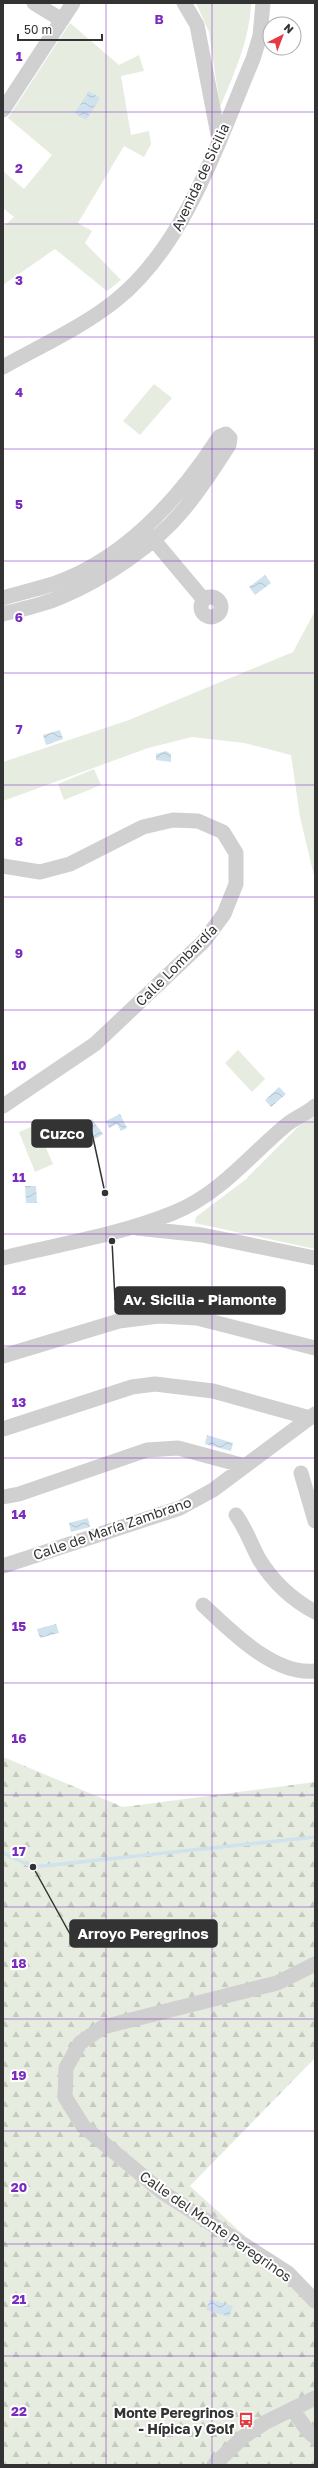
<svg xmlns="http://www.w3.org/2000/svg" width="318" height="2468" font-family="'Golos Text',sans-serif">
<style>
.forest{fill:url(#forest-firs)}
.green{fill:#e6ecdf}
.water{fill:url(#water-waves)}
.lines{fill:none;stroke-linecap:round;stroke-linejoin:round}
.stream{stroke:#cfe2ee;stroke-width:3.5}
.minor{stroke:#d0d0d0;stroke-width:15}
.grid{fill:none;stroke:#7b2cbf;stroke-width:1;stroke-opacity:0.55}
.labels{text-anchor:middle;dominant-baseline:central;stroke-width:4;stroke-linejoin:round;paint-order:stroke}
.street-label{font-size:14px;fill:#333;stroke:#fff}
.poi-label{font-size:14px;font-weight:bold;fill:#333;stroke:#fff;text-anchor:end}
.grid-label{font-size:13px;text-anchor:middle;font-weight:bold;fill:#7b2cbf;stroke:#fff;stroke-width:4;stroke-linejoin:round;paint-order:stroke}
.leader{fill:none;stroke:#333;stroke-width:1.5}
.callout-dot{fill:#333;stroke:#fff;stroke-width:1.5}
.callout{fill:#333;stroke:#333;stroke-width:1.5}
.callout-label{font-size:15px;text-anchor:middle;font-weight:bold;fill:#fff}
</style>
<defs>
<pattern id="forest-firs" width="22" height="20" patternUnits="userSpaceOnUse"><rect width="22" height="20" fill="#e6ecdf"/><path d="M5 1l3.5 6h-7zM16 11l3.5 6h-7z" fill="#c6cbc0"/></pattern>
<pattern id="water-waves" width="16" height="10" patternUnits="userSpaceOnUse"><rect width="16" height="10" fill="#cfe2ee"/><path d="M0 5q4-4 8 0t8 0" fill="none" stroke="#b2c2cd"/></pattern>
</defs>
<rect width="100%" height="100%" fill="#fff"/>
<!-- forest -->
<path class="forest" d="M3 1757 123 1807 315 1782V2058L190 2186 315 2300V2465H3Z"/>
<!-- green -->
<path class="green" d="M196 3H251C250 39 234 74 220 107L209 32Z
M70 23 119 65 139 55 144 71 121 76 131 135 149 131 151 144 144 157 124 146 78 223 92 231 85 243 121 280 107 291 55 249 3 285V227L14 217 3 208V171L24 189 52 155 8 118Z
M154 384 172 398 140 435 123 421Z
M315 611V880L300 817 291 755 244 743 192 737 148 748 3 801V762L129 720 293 652Z
M94 769 101 785 64 800 58 784Z
M238 1050 265 1079 252 1092 225 1063Z
M315 1110V1249L195 1223 196 1217 245 1180Z
M36 1125 53 1164 35 1172 19 1132Z"/>
<!-- water -->
<path class="water" d="M89 91 100 98 86 120 75 113Z
M265 575 271 583 255 595 249 587Z
M60 730 63 739 46 745 43 735Z
M166 751 171 754V762L156 760V754Z
M279 1087 286 1094 271 1107 265 1100Z
M120 1114 127 1128 121 1131 117 1124 109 1128 106 1121Z
M92 1119 103 1134 95 1139 84 1124Z
M25 1186H36L37 1203H26Z
M207 1435 233 1443 231 1451 205 1444Z
M88 1518 90 1527 71 1532 69 1523Z
M56 1624 59 1633 40 1638 37 1629Z
M210 2299 233 2306 229 2317 206 2310Z"/>
<g class="lines">
<!-- stream -->
<path class="stream" d="M3 1853 33 1867 315 1837"/>
<!-- minor -->
<path class="minor" d="M34 3 62 20
M184 3 197 25 219 140
M3 110 73 3
M3 367C40 346 81 328 115 301 186 245 218 141 253 59L260 36 263 3
M147 532 204 600
M201 607a10 10 0 1 1 20 0a10 10 0 1 1-20 0Z
M3 598C20 593 37 589 53 584 126 559 179 499 219 437L226 434 230 438 229 445C215 467 201 489 184 509 155 545 104 579 61 597 43 605 22 609 3 614
M3 866 40 872 70 864 143 827 173 820 198 821 223 832 236 853V884L224 914 204 941 95 1044 3 1106
M137 1228 202 1235 315 1258
M3 1258C60 1244 119 1235 173 1213 219 1195 249 1156 285 1126 294 1118 306 1114 315 1106
M3 1356 119 1321 159 1316 197 1318 315 1348
M3 1429 132 1387 155 1384 213 1391 310 1418
M301 1473 315 1521
M3 1497 19 1494 147 1450 178 1448 245 1466
M236 1515C246 1529 251 1544 259 1559 273 1582 291 1599 315 1612
M3 1566 180 1508 213 1490 315 1414
M203 1605C230 1630 274 1676 315 1671
M315 1964 277 1983 103 2027 80 2043 66 2068 65 2097 83 2126 162 2192 288 2273 315 2301
M293 2410 307 2430 315 2437
M214 2465 243 2437 266 2422 315 2398"/>
</g>
<!-- grid -->
<path class="grid" d="M106 3V2465M212 3V2465M3 112H315M3 224H315M3 337H315M3 449H315M3 561H315M3 673H315M3 785H315M3 897H315M3 1010H315M3 1122H315M3 1234H315M3 1346H315M3 1458H315M3 1571H315M3 1683H315M3 1795H315M3 1907H315M3 2019H315M3 2131H315M3 2244H315M3 2356H315"/>
<!-- icons -->
<defs>
<symbol id="bus-bare" viewBox="-9 -9 18 18"><path d="M-5-6H5V4H4V6H2V4H-2V6H-4V4H-5ZM-3.5-4V0h7V-4ZM-3.5 1.2v1.5H-2V1.2ZM2 1.2v1.5H3.5V1.2Z" fill="#e63946" stroke="#fff" stroke-width="2.5" paint-order="stroke"/></symbol>
</defs>
<g fill-rule="evenodd">
<use href="#bus-bare" x="235" y="2409" width="22" height="22"/>
</g>
<g class="labels">
<!-- street labels -->
<g class="street-label">
<text transform="translate(200 177) rotate(-65)">Avenida de Sicilia</text>
<text transform="translate(176 965) rotate(-45)">Calle Lombardía</text>
<text transform="translate(112 1528) rotate(-19)">Calle de María Zambrano</text>
<text transform="translate(216 2226) rotate(35)">Calle del Monte Peregrinos</text>
</g>
<!-- poi labels -->
<g class="poi-label">
<text x="234" y="2412">Monte Peregrinos<tspan x="234" dy="16">- Hípica y Golf</tspan></text>
</g>
</g>
<g class="grid-label">
<text x="159" y="24">B</text>
<text x="19" y="61">1</text>
<text x="19" y="173">2</text>
<text x="19" y="285">3</text>
<text x="19" y="397">4</text>
<text x="19" y="509">5</text>
<text x="19" y="622">6</text>
<text x="19" y="734">7</text>
<text x="19" y="846">8</text>
<text x="19" y="958">9</text>
<text x="19" y="1070">10</text>
<text x="19" y="1182">11</text>
<text x="19" y="1295">12</text>
<text x="19" y="1407">13</text>
<text x="19" y="1519">14</text>
<text x="19" y="1631">15</text>
<text x="19" y="1743">16</text>
<text x="19" y="1856">17</text>
<text x="19" y="1968">18</text>
<text x="19" y="2080">19</text>
<text x="19" y="2192">20</text>
<text x="19" y="2304">21</text>
<text x="19" y="2416">22</text>
</g>
<!-- callouts -->
<path class="leader" d="M105 1193L92 1133M112 1241L115 1300M33 1867L70 1934"/>
<g class="callout-dot">
<circle cx="105" cy="1193" r="4"/>
<circle cx="112" cy="1241" r="4"/>
<circle cx="33" cy="1867" r="4"/>
</g>
<g class="callout">
<rect x="32" y="1120" width="60" height="27" rx="4"/>
<rect x="115" y="1287" width="170" height="27" rx="4"/>
<rect x="70" y="1920" width="147" height="27" rx="4"/>
</g>
<g class="callout-label">
<text x="62" y="1139">Cuzco</text>
<text x="200" y="1305">Av. Sicilia - Piamonte</text>
<text x="143" y="1939">Arroyo Peregrinos</text>
</g>
<!-- border -->
<rect width="318" height="2468" fill="none" stroke="#333333" stroke-width="8"/>
<!-- north arrow -->
<g transform="translate(282 36) rotate(42)"><circle r="19" fill="#ffffff" stroke="#adadad"/>
<path d="M0-3L7 15L0 10L-7 15Z" fill="#e63946"/>
<text y="-6" font-size="11" font-weight="bold" text-anchor="middle" fill="#333333">N</text>
</g>
<!-- scale -->
<path d="M18 34v6h84v-6" fill="none" stroke="#333333" stroke-width="2"/>
<text x="24" y="34" font-size="12" fill="#333333" stroke="#ffffff" stroke-width="3" paint-order="stroke">50 m</text>
</svg>
